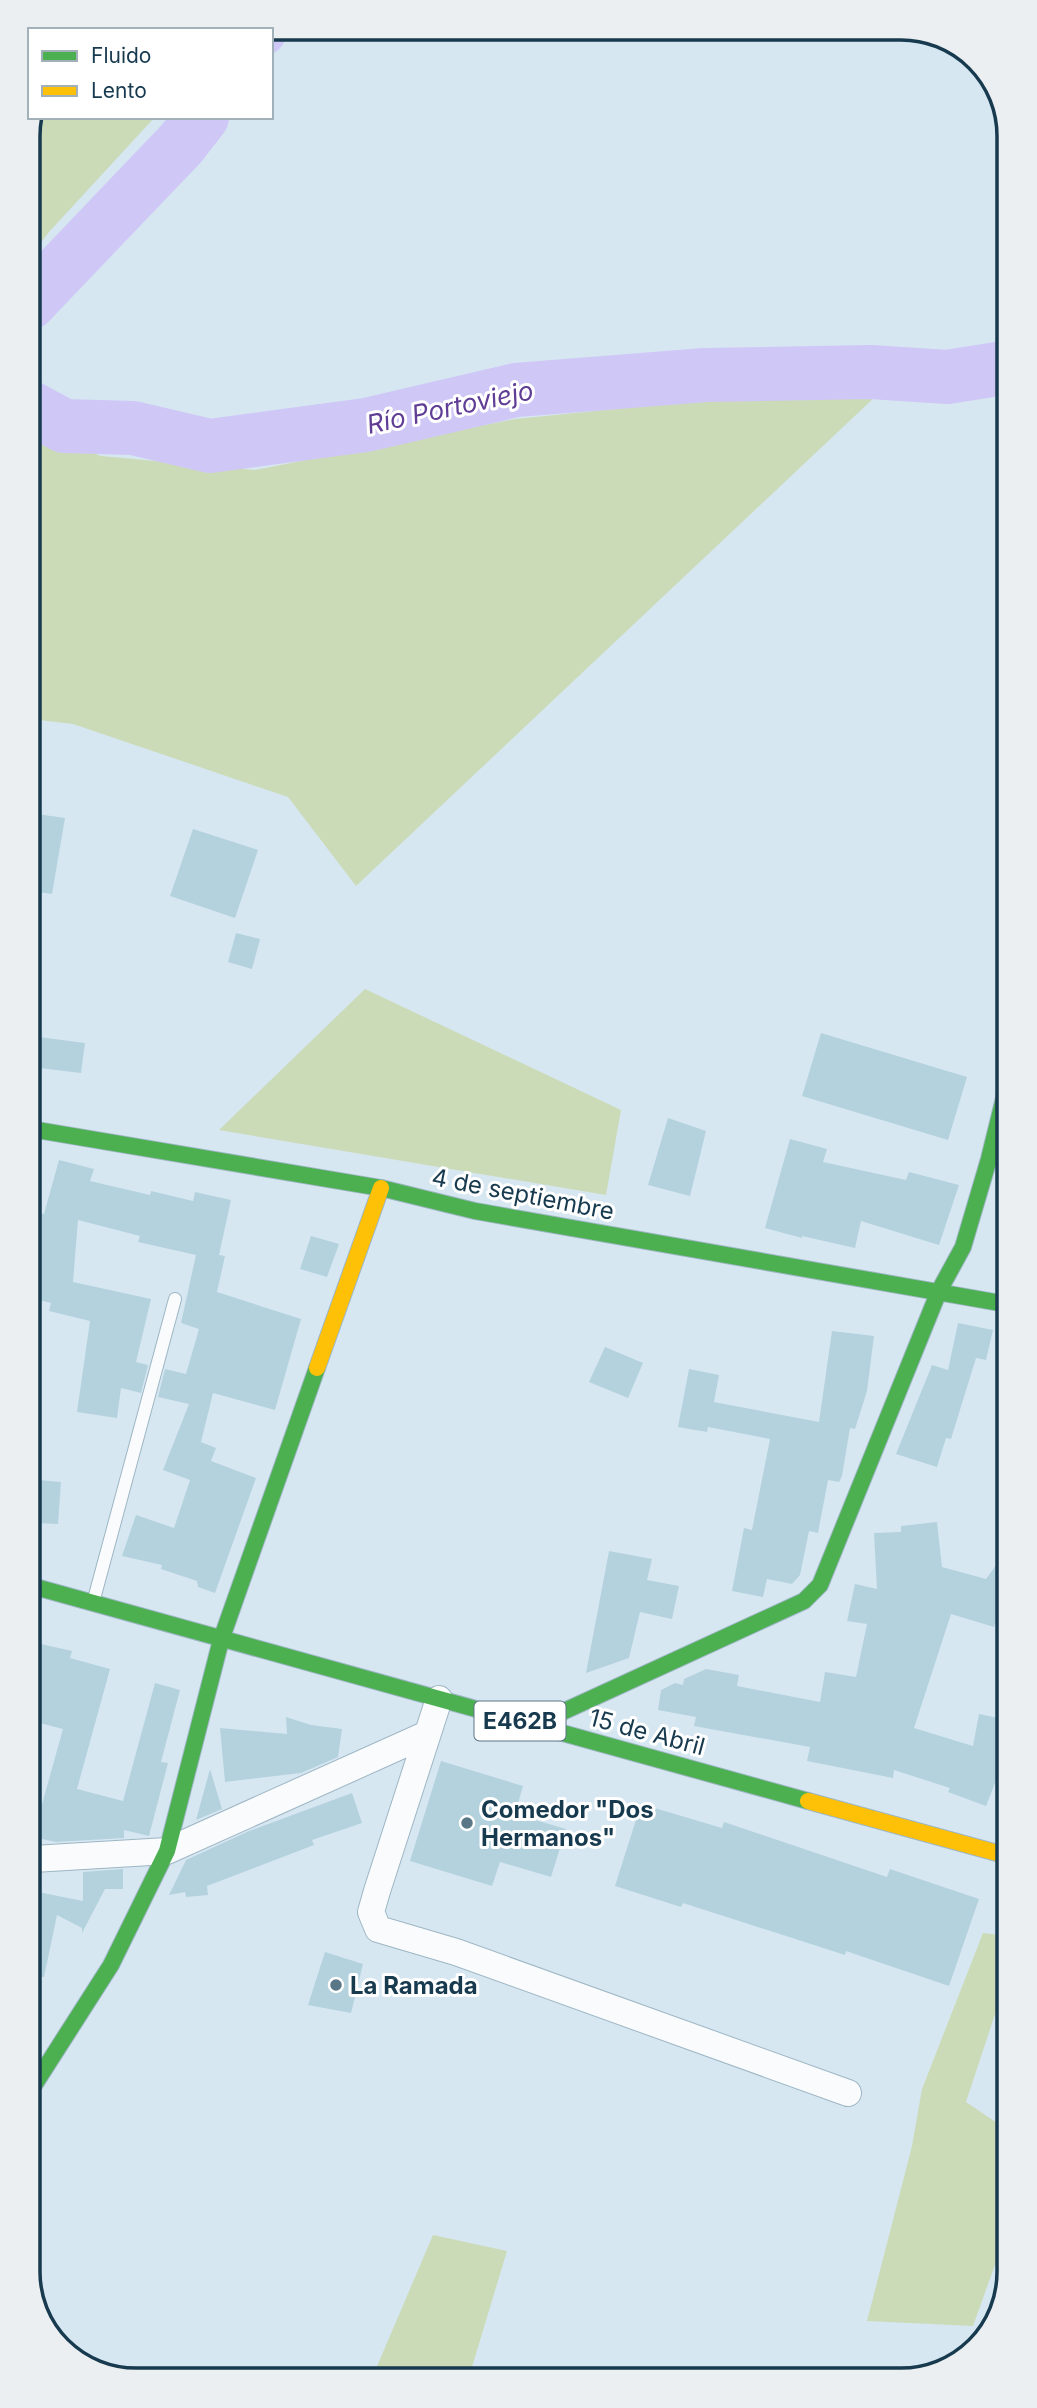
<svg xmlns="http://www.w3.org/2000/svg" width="1037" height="2408" font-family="Inter,sans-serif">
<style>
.green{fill:#cbdbb8}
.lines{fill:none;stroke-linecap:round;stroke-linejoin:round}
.river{stroke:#cfc7f6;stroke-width:54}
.building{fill:#b4d2dd}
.lane-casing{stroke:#9eb6c4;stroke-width:14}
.street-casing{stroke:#9eb6c4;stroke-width:28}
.fast-casing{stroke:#9eb6c4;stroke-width:18}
.slow-casing{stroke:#9eb6c4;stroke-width:18}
.lane{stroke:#f9fbfd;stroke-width:12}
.street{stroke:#f9fbfd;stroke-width:26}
.fast{stroke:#4caf50;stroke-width:16}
.slow{stroke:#ffc107;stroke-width:16}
.poi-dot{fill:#5a7788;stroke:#fff;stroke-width:2.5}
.labels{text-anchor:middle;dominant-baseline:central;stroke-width:6;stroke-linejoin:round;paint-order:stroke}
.shield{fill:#fff;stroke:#5d7584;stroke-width:2}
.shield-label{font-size:23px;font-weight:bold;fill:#173a4f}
.street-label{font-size:24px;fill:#173a4f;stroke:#fff}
.poi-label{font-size:24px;font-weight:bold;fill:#173a4f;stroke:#fff;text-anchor:start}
.water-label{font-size:26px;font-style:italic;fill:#603e96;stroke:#fff}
.rim{fill:none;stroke:#173a4f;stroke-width:3.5}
</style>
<rect width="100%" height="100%" fill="#d6e7f2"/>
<!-- green -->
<path class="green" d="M34 117H155L49 232 29 258 28 129Z
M876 396 356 886 288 797 73 724 30 719 29 428 101 456 255 470 515 419 694 401Z
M365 989 621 1110 606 1195 219 1130Z
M983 1933 1008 1936V1975L966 2102 1009 2131V2226L973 2326 867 2321 912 2146 922 2089Z
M433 2235 507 2251 469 2377 372 2378Z"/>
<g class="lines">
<!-- river -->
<path class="river" d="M260 30V28
M29 303 181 144 202 117
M29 407 64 426 133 428 210 446 366 425 516 390 705 375 871 372 947 377 1004 368"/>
</g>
<!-- building -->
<path class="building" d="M30 813 65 818 52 894 30 891Z
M193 829 258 850 235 918 170 896Z
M236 933 260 939 252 969 228 962Z
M821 1033 967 1077 948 1140 802 1096Z
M31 1036 85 1043 81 1073 31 1067Z
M668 1118 706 1131 690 1196 648 1185Z
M790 1139 827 1149 823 1162 906 1180 909 1172 959 1185 939 1245 861 1221 855 1248 802 1236V1238L765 1228Z
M59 1160 94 1169 90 1181 150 1195 151 1191 193 1201 195 1192 231 1200 219 1255 225 1256 217 1292 301 1319 275 1410 213 1393 201 1442 216 1448 211 1461 256 1478 215 1593 198 1587 197 1581 161 1569 162 1565 122 1556 136 1515 174 1528 190 1480 163 1470 189 1404 158 1397 165 1369 186 1374 199 1329 181 1323 196 1255 138 1242 140 1236 78 1220 73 1282 151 1299 136 1362 148 1365 141 1393 121 1388 117 1418 77 1412 90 1321 49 1311 51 1303 31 1298V1211L44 1214Z
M311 1236 339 1244 327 1277 300 1269Z
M958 1323 993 1330 986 1360 976 1358 951 1439 946 1438 937 1467 896 1454 932 1365 948 1370Z
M832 1331 874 1336 867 1391 855 1429 850 1428 842 1476 839 1482 828 1480 818 1533 809 1531 800 1575 792 1584 767 1579 763 1597 732 1591 744 1528 752 1530 770 1439 708 1427 707 1432 678 1427 689 1369 719 1375 714 1402 819 1422Z
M605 1347 643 1363 628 1398 589 1382Z
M38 1480 61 1482 58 1524 34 1523Z
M937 1522 942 1567 986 1579 1007 1550V1586L994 1627 951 1614 914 1728 973 1746 979 1714 1008 1720V1781L997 1778 986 1806 948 1792 950 1788 894 1770 893 1778 807 1761 810 1747 694 1726 696 1717 658 1710 661 1690 675 1683 683 1685 684 1679 706 1669 739 1675 737 1686 820 1702 825 1672 856 1677 867 1624 847 1621 855 1584 877 1589 874 1533 901 1532V1526Z
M609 1551 652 1559 647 1580 679 1586 672 1619 640 1612 629 1658 586 1673Z
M32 1642 72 1651 70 1658 110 1669 77 1789 123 1801 155 1683 180 1690 161 1762 168 1763 149 1836 124 1830V1838L56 1842 33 1837V1814L39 1815 63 1729 32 1721Z
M286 1717 311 1725 342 1729 338 1757 301 1773 225 1782 220 1728 287 1734Z
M441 1761 523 1786 515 1814 566 1829 551 1877 500 1862 492 1886 410 1861Z
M210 1769 222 1809 196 1820Z
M352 1793 362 1823 312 1840 314 1845 207 1886 208 1895 186 1897 185 1892 169 1895 186 1860 249 1831Z
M641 1804 722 1828 724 1822 887 1877 890 1869 979 1899 949 1986 846 1951 845 1955 683 1903 681 1907 615 1886Z
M123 1869V1889H105L82 1933V1928L57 1915 44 1977 33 1976V1891L83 1901V1872Z
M325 1952 363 1964 351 2013 308 2005Z"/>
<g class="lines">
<defs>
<path id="lane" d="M94 1599 175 1299"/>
<path id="street" d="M439 1699 377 1891 371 1912 378 1929 456 1952 848 2093
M33 1859 167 1851 427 1734"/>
<path id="fast" d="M31 1129 381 1188 475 1211 1006 1304
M32 1586 808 1801
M534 1725 804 1601 820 1585 939 1291 963 1247 989 1159 1006 1090
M33 2087 111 1965 167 1851 221 1640 317 1368"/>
<path id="slow" d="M317 1368 381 1188
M808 1801 1008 1856"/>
</defs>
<!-- lane casing -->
<use href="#lane" class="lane-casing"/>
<!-- street casing -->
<use href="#street" class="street-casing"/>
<!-- fast casing -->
<use href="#fast" class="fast-casing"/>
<!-- slow casing -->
<use href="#slow" class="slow-casing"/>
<!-- lane -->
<use href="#lane" class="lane"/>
<!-- street -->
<use href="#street" class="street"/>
<!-- fast -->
<use href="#fast" class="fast"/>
<!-- slow -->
<use href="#slow" class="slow"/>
</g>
<!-- markers -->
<g class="poi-dot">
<circle cx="467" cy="1823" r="7"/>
<circle cx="336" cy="1985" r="7"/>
</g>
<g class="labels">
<!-- shield labels -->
<rect class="shield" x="474.5" y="1701.5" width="91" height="39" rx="5"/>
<g class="shield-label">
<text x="520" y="1721">E462B</text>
</g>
<!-- street labels -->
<g class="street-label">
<text transform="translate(523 1194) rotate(11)">4 de septiembre</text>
<text transform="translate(647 1732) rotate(15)">15 de Abril</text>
</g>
<!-- poi labels -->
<g class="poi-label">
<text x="481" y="1809">Comedor "Dos<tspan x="481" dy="28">Hermanos"</tspan></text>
<text x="350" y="1985">La Ramada</text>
</g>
<!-- water labels -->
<g class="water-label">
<text transform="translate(450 407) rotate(-12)">Río Portoviejo</text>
</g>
</g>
<!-- crop -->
<path d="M0 0H1037V2408H0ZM136 40H901A96 96 0 0 1 997 136V2272A96 96 0 0 1 901 2368H136A96 96 0 0 1 40 2272V136A96 96 0 0 1 136 40Z" fill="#eceff1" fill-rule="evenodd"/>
<path class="rim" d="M136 40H901A96 96 0 0 1 997 136V2272A96 96 0 0 1 901 2368H136A96 96 0 0 1 40 2272V136A96 96 0 0 1 136 40Z"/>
<!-- legend -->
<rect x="28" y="28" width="245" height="91" fill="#ffffff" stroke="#a2b0b9" stroke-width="2"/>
<rect x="42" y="51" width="35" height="10" fill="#4caf50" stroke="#a2b0b9" stroke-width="2"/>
<text x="91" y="63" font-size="21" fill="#173a4f">Fluido</text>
<rect x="42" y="86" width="35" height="10" fill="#ffc107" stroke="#a2b0b9" stroke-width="2"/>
<text x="91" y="98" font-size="21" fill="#173a4f">Lento</text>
</svg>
